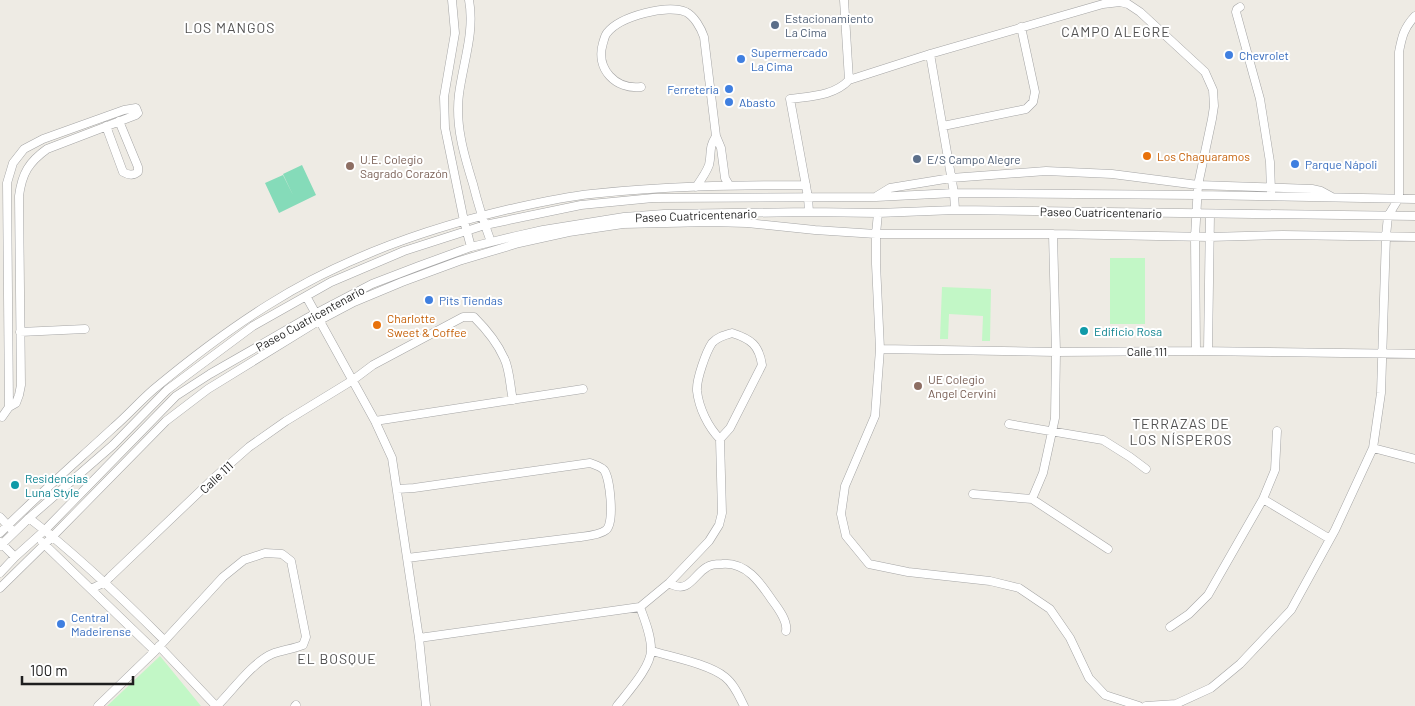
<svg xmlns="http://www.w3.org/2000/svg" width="1415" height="706" font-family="Barlow,sans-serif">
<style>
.park{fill:#c2f7c6}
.pitch{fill:#85dbb9}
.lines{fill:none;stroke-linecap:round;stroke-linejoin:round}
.minor-casing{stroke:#a5a5a5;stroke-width:9}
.minor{stroke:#fff;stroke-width:8}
.service-dot{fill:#5c6f8a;stroke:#fff;stroke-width:2}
.shop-dot{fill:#3f7fe0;stroke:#fff;stroke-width:2}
.food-dot{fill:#e8710a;stroke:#fff;stroke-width:2}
.education-dot{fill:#8d6e63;stroke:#fff;stroke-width:2}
.culture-dot{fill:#0f9aa8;stroke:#fff;stroke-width:2}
.labels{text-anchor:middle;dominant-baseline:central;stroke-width:4;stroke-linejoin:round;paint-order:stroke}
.service-label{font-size:12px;fill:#4e5e75;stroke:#fff;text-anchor:start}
.shop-label{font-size:12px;fill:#366cbe;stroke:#fff;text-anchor:start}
.food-label{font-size:12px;fill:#c56008;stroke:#fff;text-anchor:start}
.education-label{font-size:12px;fill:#785e54;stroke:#fff;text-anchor:start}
.street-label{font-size:12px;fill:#1e1e1e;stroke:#fff}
.culture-label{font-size:12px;fill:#0d838f;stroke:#fff;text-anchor:start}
.neighbourhood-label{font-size:14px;letter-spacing:1px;fill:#515151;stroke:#fff}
</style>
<rect width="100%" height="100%" fill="#eeebe4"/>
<!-- park -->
<path class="park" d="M1110 258H1145V324H1110Z
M942 287 991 289 990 341H982L983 316 949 314 948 339H940Z
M160 656 201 706H107Z"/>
<!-- pitch -->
<path class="pitch" d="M302 165 316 195 279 213 265 183 283 175 293 195 283 174Z"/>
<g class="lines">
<defs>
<path id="minor" d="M452 0 455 33 444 97 445 128 464 221 471 247
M469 0C475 32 463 63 459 94 455 125 464 155 473 184 478 204 484 223 491 242
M844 0 849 80 930 54 1103 4 1120 2 1128 4 1140 12 1205 72 1213 90 1214 106 1212 119 1198 185 1195 237 1196 351
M1240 7 1237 9 1236 12 1260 99 1270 162 1271 192
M930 54 954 193 955 210
M641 87C616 90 595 69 603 43 604 40 605 35 607 33 620 16 668 4 686 12 694 16 701 28 704 37L716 136 721 148 725 178 729 185
M106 126 123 172C128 175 133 176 138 172V167L119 121
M943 126 1026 109 1033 102 1035 92 1021 27
M696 187C701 180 706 173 709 165 712 153 708 149 716 136
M877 196 890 188 951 178 1046 171 1112 174 1198 185 1312 189 1321 191 1332 197
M809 212 808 197 790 99C811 96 834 96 849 80
M878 213 876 234V264L880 349 875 416 845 486 841 514 846 536 869 564 908 572 990 581 1019 588 1050 609 1070 638 1089 678 1105 695 1139 706
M306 296 375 421 392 458 419 638 426 706
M20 332 85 329
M732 333C751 339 759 345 762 365L730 428 720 439C708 427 699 408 697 391 696 380 706 352 712 343 717 337 725 335 732 333Z
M880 349 1056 352 1196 351 1415 354
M1208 351 1210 214
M2 417 9 407 16 403 19 395 21 385 19 196C22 173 29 162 47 149L136 115 138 113 136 108 124 110 43 139 24 149 13 163 7 183 9 407
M375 421 583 389
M1009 424 1103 440 1130 457 1146 469
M1373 448 1415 459
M397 489 414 488 590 463C595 465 600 466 604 470 610 478 615 523 606 530 600 535 588 536 580 537L407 558
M973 494 1032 499 1108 549
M1032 499 1043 473 1055 418 1056 352 1053 234
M1263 499 1275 470 1277 431
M0 517 11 529
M29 518C77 555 121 597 164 640
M0 533C37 496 76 462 114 427 128 415 140 401 154 389 190 359 228 330 268 305 342 258 425 229 510 209 537 203 563 197 591 194 662 186 734 185 806 185
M0 542 15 557
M42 542 155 651
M0 546 29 518 113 445 167 390 253 326 331 282 404 251 485 225 581 205 653 198 876 197 954 193 1198 195 1415 199
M0 573 15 557 45 530 176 396 210 374 309 317 372 284 419 266 471 247 516 236 543 230 624 217 664 214 809 212 878 213 955 210 1415 216
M669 583C689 595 693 575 707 567 711 564 717 564 722 564 746 562 760 582 772 600 778 608 788 621 786 631
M0 588 53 536 166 421 208 389 320 320 354 302 402 282 459 261 519 243 569 232 623 224 710 222 747 223 815 230 876 234H1053L1209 237 1283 235 1415 237
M91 589 105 582 110 577 215 477 249 447 286 421 353 380 373 365 463 317H474C486 329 497 342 504 358 510 369 510 388 513 400
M1170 627 1189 614 1208 595 1263 499 1330 539
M419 638 640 607 669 583 709 541 719 525 722 513 720 439
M159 646 216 706
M652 651C672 657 709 664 725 677 734 684 739 696 744 706
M98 706 155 651 223 577 244 560 265 553 282 554 291 561 306 637 303 645C293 649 282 650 272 654 253 662 232 691 217 706
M295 706 296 705
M617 706C627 693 652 666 651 649 651 635 645 621 640 607
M1146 706 1176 704 1211 688 1240 664 1291 610 1335 530 1373 448 1381 393 1386 236 1388 216 1399 198V52C1402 36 1404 28 1415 16"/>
</defs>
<!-- minor casing -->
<use href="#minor" class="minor-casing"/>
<!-- minor -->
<use href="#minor" class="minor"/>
</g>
<!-- markers -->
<g class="service-dot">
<circle cx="775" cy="25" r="5"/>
<circle cx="917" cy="159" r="5"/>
</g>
<g class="shop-dot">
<circle cx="1229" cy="55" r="5"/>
<circle cx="741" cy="59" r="5"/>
<circle cx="729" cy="89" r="5"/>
<circle cx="729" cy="102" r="5"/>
<circle cx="1295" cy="164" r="5"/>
<circle cx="429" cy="300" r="5"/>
<circle cx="61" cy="624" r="5"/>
</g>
<g class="food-dot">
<circle cx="1147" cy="156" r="5"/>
<circle cx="377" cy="325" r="5"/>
</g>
<g class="education-dot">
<circle cx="350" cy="166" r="5"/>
<circle cx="918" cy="386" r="5"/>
</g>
<g class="culture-dot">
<circle cx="1084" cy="331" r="5"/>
<circle cx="15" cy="485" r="5"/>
</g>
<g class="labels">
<!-- service labels -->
<g class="service-label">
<text x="785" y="18">Estacionamiento<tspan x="785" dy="14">La Cima</tspan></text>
<text x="927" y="159">E/S Campo Alegre</text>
</g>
<!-- shop labels -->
<g class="shop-label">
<text x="751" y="52">Supermercado<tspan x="751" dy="14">La Cima</tspan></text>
<text x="1239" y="55">Chevrolet</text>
<text x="719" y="89" text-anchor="end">Ferreteria</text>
<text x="739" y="102">Abasto</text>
<text x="1305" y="164">Parque Nápoli</text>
<text x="439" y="300">Pits Tiendas</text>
<text x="71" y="617">Central<tspan x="71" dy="14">Madeirense</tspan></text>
</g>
<!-- food labels -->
<g class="food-label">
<text x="1157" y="156">Los Chaguaramos</text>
<text x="387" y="318">Charlotte<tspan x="387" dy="14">Sweet &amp; Coffee</tspan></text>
</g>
<!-- education labels -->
<g class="education-label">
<text x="360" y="159">U.E. Colegio<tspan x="360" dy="14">Sagrado Corazón</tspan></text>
<text x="928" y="379">UE Colegio<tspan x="928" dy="14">Angel Cervini</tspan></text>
</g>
<!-- street labels -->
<g class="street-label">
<text transform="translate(1101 212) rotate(1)">Paseo Cuatricentenario</text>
<text transform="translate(696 215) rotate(-2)">Paseo Cuatricentenario</text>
<text transform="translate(310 318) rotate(-29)">Paseo Cuatricentenario</text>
<text x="1147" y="351">Calle 111</text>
<text transform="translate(216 477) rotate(-43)">Calle 111</text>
</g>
<!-- culture labels -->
<g class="culture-label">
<text x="1094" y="331">Edificio Rosa</text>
<text x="25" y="478">Residencias<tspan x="25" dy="14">Luna Style</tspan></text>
</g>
<!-- neighbourhood labels -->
<g class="neighbourhood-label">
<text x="230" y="27">LOS MANGOS</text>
<text x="1116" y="31">CAMPO ALEGRE</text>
<text x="1181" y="423">TERRAZAS DE<tspan x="1181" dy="16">LOS NÍSPEROS</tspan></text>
<text x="337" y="658">EL BOSQUE</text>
</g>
</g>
<!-- scale -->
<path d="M22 676v8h111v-8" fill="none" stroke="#1e1e1e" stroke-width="2.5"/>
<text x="30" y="676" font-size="15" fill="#1e1e1e" stroke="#ffffff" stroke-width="4" paint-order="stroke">100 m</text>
</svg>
